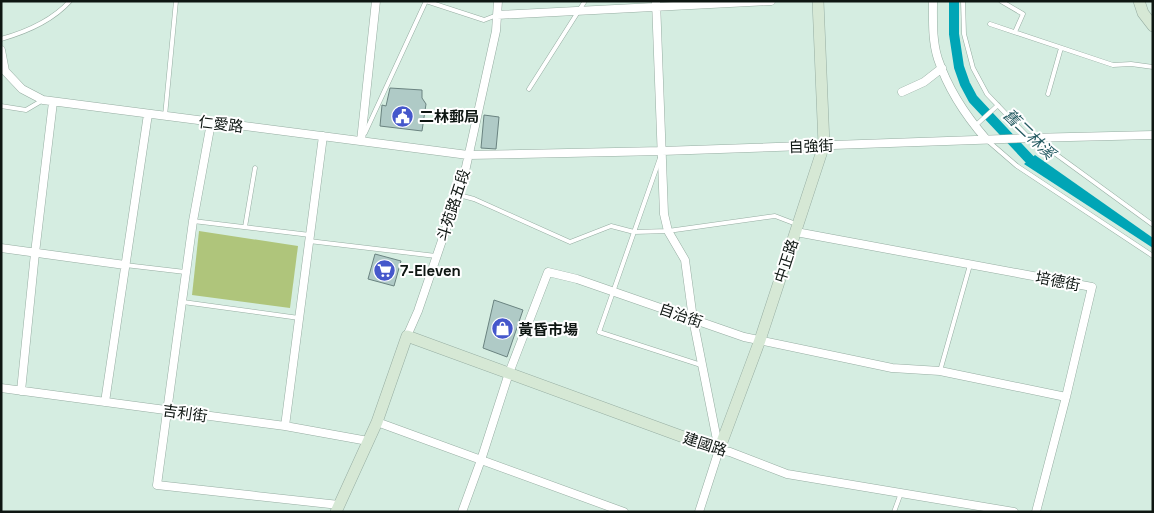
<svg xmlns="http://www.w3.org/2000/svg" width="1154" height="513" font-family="'Space Grotesk','Noto Sans TC',sans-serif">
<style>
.green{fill:#afc57b}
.water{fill:#00a5b6}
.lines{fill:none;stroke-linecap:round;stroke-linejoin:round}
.canal{stroke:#00a5b6;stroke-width:10}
.building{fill:#afcac6;stroke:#6a8380}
.lane-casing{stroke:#96ada2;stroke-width:5}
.street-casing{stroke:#96ada2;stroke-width:9}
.secondary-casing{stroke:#96ada2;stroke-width:12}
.lane{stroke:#fff;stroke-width:4}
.street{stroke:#fff;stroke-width:8}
.secondary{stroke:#d6e8d5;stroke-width:11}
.labels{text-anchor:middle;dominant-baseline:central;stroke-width:4;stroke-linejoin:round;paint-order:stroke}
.poi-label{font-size:15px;font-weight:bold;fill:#0e1612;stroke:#fff;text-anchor:start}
.street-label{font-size:15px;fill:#0e1612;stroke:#fff}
.water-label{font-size:16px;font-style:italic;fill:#255b62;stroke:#fff}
</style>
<rect width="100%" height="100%" fill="#d5ede1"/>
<!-- green -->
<path class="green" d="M199 231 298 246 290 308 192 295Z"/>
<!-- water -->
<path class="water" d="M1035 155 1153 238V248L1024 164Z"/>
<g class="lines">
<!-- canal -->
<path class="canal" d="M954 1V34L959 67 965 84 973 99 1033 163 1040 167"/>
</g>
<!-- building -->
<path class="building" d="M390 88 422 90V98L426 104 422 131 380 126 382 105 386 106Z
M484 115 499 117 496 149 481 148Z
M375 254 401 261 394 286 368 279Z
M494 300 523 310 507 357 483 348Z"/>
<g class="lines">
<defs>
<path id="lane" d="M963 1 964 34 973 68 987 94 1029 138
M1001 1 1023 14 1015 32
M990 24 1113 65 1131 64 1153 67
M1 39C26 32 52 21 70 1
M529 89 585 1
M1048 94 1061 48
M1 106 26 110 43 100
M165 116 176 1
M975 126 998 105
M365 133 426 1 484 20 497 15
M1035 139 1153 225
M988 141 1017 166 1153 256
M660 158 599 332 701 365
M459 195 474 199 570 242 611 226 634 232 668 231 775 216 796 224
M193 221 310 235
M245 227 255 168
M309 241 436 256
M125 265 185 272
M183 302 299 318
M940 371 970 265
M894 512 901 493"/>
<path id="street" d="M656 1 664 214 668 231 685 260 693 319 719 450 699 512
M933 1C933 20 932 41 938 59 948 89 966 116 986 139
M497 15 771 1
M1 50 5 71 22 89 43 100 468 155 662 151 1029 138 1153 135
M902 92 924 82 942 68
M211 123 193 221 157 485 339 505
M361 141 376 1
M796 232 1092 287 1066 397 1036 512
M1 248 125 265
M407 336 418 311 464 176 496 31 498 1
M1 388 285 426 368 441
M21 391 35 253 53 102
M105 402 148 114
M377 422 624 512
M285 426 323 136
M719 450 730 452 787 474 1014 512
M462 512 481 460 509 373 548 272 577 279 744 337 892 368 940 371 1066 397"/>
<path id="secondary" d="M1139 1 1143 13 1153 26
M336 512 377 422 407 336 719 450 760 340 824 145 818 1"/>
</defs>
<!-- lane casing -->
<use href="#lane" class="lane-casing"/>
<!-- street casing -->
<use href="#street" class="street-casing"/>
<!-- secondary casing -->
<use href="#secondary" class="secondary-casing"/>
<!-- lane -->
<use href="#lane" class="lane"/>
<!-- street -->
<use href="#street" class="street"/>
<!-- secondary -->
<use href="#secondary" class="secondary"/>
</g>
<!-- icons -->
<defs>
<symbol id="civic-disc" viewBox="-11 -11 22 22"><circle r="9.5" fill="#4557cb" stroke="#fff"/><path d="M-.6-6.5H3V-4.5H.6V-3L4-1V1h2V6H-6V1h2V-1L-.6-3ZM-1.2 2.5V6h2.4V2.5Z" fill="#fff"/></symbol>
<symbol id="supermarket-disc" viewBox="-11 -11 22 22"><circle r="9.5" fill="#4557cb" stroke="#fff"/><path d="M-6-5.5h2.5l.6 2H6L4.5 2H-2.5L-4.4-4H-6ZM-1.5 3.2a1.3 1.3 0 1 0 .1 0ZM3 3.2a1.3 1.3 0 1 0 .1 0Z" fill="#fff"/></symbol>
<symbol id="shop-disc" viewBox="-11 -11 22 22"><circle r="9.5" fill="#4557cb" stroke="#fff"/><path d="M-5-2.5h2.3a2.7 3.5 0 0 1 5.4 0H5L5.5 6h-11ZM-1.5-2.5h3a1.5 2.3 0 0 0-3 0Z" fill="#fff"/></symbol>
</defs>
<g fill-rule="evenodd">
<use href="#civic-disc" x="390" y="104" width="25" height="25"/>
<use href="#supermarket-disc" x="372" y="258" width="25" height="25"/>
<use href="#shop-disc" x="490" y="316" width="25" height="25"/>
</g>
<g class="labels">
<!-- poi labels -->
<g class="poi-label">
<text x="419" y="116">二林郵局</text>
<text x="400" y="270">7-Eleven</text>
<text x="518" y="329">黃昏市場</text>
</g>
<!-- street labels -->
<g class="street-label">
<text transform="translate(221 124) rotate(7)">仁愛路</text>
<text transform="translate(811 146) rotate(-2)">自強街</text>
<text transform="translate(453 205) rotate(-72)">斗苑路五段</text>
<text transform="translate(786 261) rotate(-72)">中正路</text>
<text transform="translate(1058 281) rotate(11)">培德街</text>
<text transform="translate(681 315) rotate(19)">自治街</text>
<text transform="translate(185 413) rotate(8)">吉利街</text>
<text transform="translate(705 444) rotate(18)">建國路</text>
</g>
<!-- water labels -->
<g class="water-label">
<text transform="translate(1029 134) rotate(44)">舊二林溪</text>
</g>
</g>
<!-- border -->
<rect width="1154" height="513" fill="none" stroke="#0e1612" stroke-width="5"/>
</svg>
